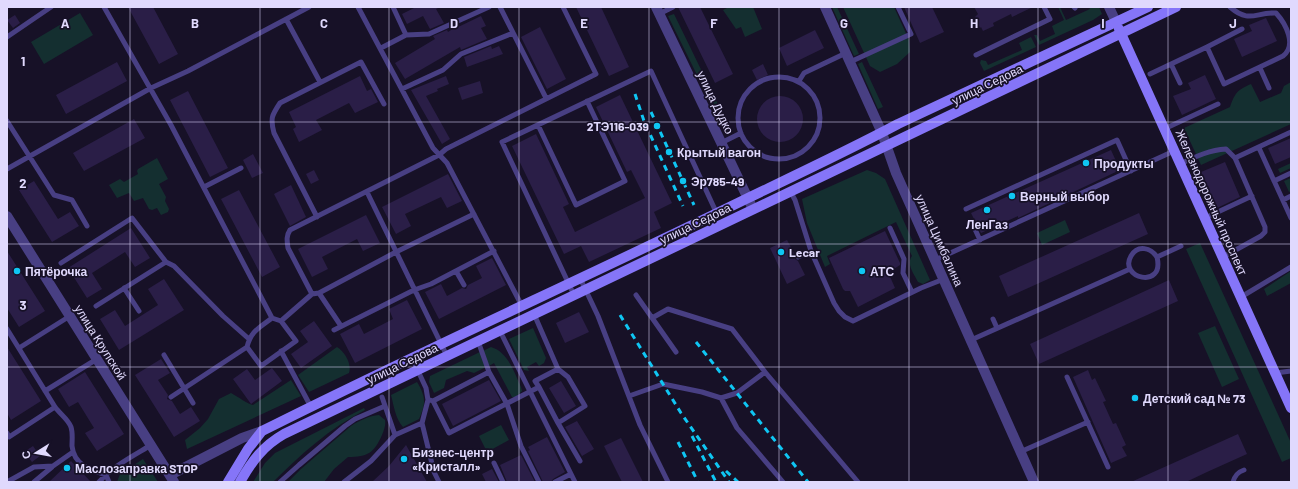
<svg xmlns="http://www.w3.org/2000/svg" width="1298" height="489" font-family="Barlow,sans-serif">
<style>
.green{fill:#142f30}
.building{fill:#2a1e47}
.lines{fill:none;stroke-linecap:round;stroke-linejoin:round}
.lane{stroke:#483f83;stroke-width:5}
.street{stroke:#483f83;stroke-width:10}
.secondary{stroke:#8575f8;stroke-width:10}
.rail{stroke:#0fc6f3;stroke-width:3;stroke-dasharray:6 5;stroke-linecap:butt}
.grid{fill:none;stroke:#e0d9fd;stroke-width:1;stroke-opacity:0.55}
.poi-dot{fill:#0fc6f3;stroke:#171127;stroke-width:1.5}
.labels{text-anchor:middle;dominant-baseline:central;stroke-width:3.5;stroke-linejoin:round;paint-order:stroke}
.street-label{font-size:12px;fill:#e0d9fd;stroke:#171127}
.poi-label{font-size:12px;font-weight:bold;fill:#e0d9fd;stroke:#171127;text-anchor:start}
.grid-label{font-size:13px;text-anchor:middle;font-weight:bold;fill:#e0d9fd;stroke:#171127;stroke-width:3.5;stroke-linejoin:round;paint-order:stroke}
</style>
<rect width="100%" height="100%" fill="#171127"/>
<!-- green -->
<path class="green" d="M729 7H753L762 29 745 37 741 27 736 29 723 10Z
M832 7H837L859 54 854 56Z
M843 7H894L909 40 910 52 897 64 880 72 870 66Z
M1058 7H1060L1066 20 1090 9 1089 7H1099L1102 14 1093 20 1039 45 1034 35H1037L1040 41 1055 34 1052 26 1064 20Z
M80 13 93 35 44 64 31 42Z
M674 14 728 125 727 129 725 132 668 16Z
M1031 37 1036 47 984 71 980 63 981 60 986 61 988 65 1022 50 1019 43Z
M862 62 883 107 878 109 858 64Z
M1291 82V124L1201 165 1184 128 1230 107C1235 93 1237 90 1251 84L1260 102 1281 93 1284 86Z
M157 158 168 179 159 184 166 197 165 201 169 209 168 212 161 215 157 208 152 210 149 209 143 198 134 201 129 193 117 198 109 185 120 179 124 182 138 174 137 171 138 169Z
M1291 163V168L1280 173 1278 169Z
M867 170 876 173 885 179 930 280 923 284 918 282C914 274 906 264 912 256L896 222 827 256 830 264 825 267 807 223 802 199Z
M1291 178V191L1289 192 1284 181Z
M1065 220 1070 232 1042 245 1037 233Z
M1200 243 1291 443V458L1282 462 1186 249Z
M1291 271V283L1267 296 1264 289Z
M1215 326 1239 379 1222 387 1198 333Z
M533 328 546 358 544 363 539 366 536 362 527 367 529 371 524 370 509 339Z
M337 347C345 352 352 364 349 373L309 392 298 375Z
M491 347C508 352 514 372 521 387L522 391 516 397H512L494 363 489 366 483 351Z
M480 352 486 367 474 373 467 371 446 380 444 388 434 393 429 382 430 376Z
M291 380 301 396 187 449 185 440 200 428 208 419 219 399 231 393C237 396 249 405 253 405Z
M417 382C426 397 426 403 419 419L403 427C395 418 394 406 391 395Z
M364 408 365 410C330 428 300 455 273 482H253L265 463 275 453Z
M379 415 385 420C386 425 384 430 382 435 374 453 368 457 348 457L334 469 324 482H288L301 469 351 426C360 420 369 416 379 415Z
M501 425 509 440 487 452 479 436Z
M143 459 158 482H117L120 474Z"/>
<!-- building -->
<path class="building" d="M128 7H153L178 54 159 64Z
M416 7H440L436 9 444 23 430 29 423 16 407 24 402 14Z
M576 7H601L629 67 609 76Z
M678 7H700L733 74 715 83Z
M904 7H932L944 32 920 43Z
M974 7H1033L1012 17 1011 14 993 23 994 26 983 31 981 27 980 28 975 17 978 14Z
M15 15 20 23 13 28 7 20Z
M481 16 486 26 481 28 487 39 461 50 460 47 405 79 395 63 435 39 433 36 447 30 448 32 454 28V29Z
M1266 18 1277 41 1242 57 1234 39 1252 31 1249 25Z
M540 27 566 79 547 89 521 37Z
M815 30 824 48 787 66 779 48Z
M491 46 492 49 499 46 503 54 467 67 464 57Z
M117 62 127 81 66 114 56 95Z
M763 64 768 75 757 80 752 70Z
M1205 75 1216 99 1182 115 1173 96 1191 89 1188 83Z
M360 76 367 91 371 89 378 102 355 113 349 103 316 120 322 130 299 142 293 129 296 127 289 112Z
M446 76 449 84 437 89 438 91 426 96 450 139 442 144 411 90Z
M480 81 483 93 462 100 458 88Z
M188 91 228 168 210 177 170 100Z
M620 95 672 203 654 212 661 228 589 262 581 246 564 254 512 146 536 134 569 204 563 207 575 232 645 198 631 170 627 172 596 107Z
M757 119a23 23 0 1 1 46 0a23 23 0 1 1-46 0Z
M134 119 145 138 84 171 73 153Z
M1291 138V157L1275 164 1268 148Z
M1111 150 1120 170 1018 218V216L981 233 971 213Z
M253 154 263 173 252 178 243 160Z
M1225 162 1240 197 1217 208 1201 172Z
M314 170 319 180 311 184 306 174Z
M448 174 462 201 447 208 441 197 405 214 411 226 396 234 382 207Z
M34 181 58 219 70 212 79 226 52 242 19 190Z
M291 185 306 217 290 226 274 194Z
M239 190 280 267 262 277 221 199Z
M1139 213 1148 234 1008 297 999 276Z
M366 215 380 243 363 251 357 239 322 257 328 269 312 277 298 249Z
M131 228 150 258 135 267 125 252 92 273 102 289 87 298 68 268Z
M885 231 900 263V265L897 267 888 272 895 288 858 307 850 291H845L843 289 829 258Z
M787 240 795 255V259L798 261 805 275 787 284 770 248Z
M7 251 45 311 19 327 7 308Z
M492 258 506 285 439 319 425 292 441 284 447 296 462 288 466 289 468 285 482 278 476 266Z
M164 279 184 310 119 350 100 319 115 310 125 326 158 305 148 289Z
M1169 280 1178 301 1039 364 1030 344Z
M407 300 422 329 355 363 340 334 359 324 364 334 393 319 389 309Z
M579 312 589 332 565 343 556 323Z
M314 321 332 346 301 368 291 354 308 342 300 331Z
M7 347 41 401 11 420 7 413Z
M161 359 170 373 158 380 168 395 167 399 172 401 180 414 191 407 200 421 174 437 135 375Z
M272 368 282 381 251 404 233 379 247 369 255 380Z
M1088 370 1092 380 1095 378 1106 401 1103 402 1113 424 1116 423 1126 445 1122 447 1127 456 1111 463 1073 377Z
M85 372 124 434 97 451 85 433 94 428 78 402 69 407 58 389Z
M489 380 501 401 453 426 442 404Z
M561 381 576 406 564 413 549 388Z
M577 421 594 449 582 456 565 427Z
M1238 434 1247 454 1207 472 1186 482H1131Z
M547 437 565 472 553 479 551 482H543L528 451 530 450 528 447Z
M621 438 643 482H622L604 446Z
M406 445 427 482H372L389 466Z
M33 446 40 456 32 462 24 452Z
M521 455 535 482H507L500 465Z
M71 461 91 482H49Z
M492 469 499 482H486L482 474Z"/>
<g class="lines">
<!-- lane -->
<path class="lane" d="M104 7 171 125 272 318
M358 7 433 148 447 163 522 306
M500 7 546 98
M1074 7 1075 8
M659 14 673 7
M286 19 320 82
M406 35 429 34 489 7
M7 37 51 7
M1207 47 1242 29
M381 48 406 35 393 7
M976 55 1050 19 1044 7
M850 62 911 34 898 7
M1171 64 1180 83
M1260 68 1269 88
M1150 74 1207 47 1224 84 1283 56C1297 45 1286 24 1276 13 1255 12 1250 24 1230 7
M738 118a41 41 0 1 1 82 0a41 41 0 1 1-82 0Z
M799 81 804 73 846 53
M402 89 443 70 461 54 513 33
M7 121 54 195 72 200 87 226
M538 125 576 205 625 181 587 101
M1164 129 1218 104
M721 143 741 133
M1259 148 1291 218
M1180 164C1195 157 1209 150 1226 149L1235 158
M7 169 151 88 188 71 309 7
M1274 181 1291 173
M204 187 241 168
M790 191 795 200 811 251 834 303 839 311 845 317 853 321 921 288 944 279
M367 192 447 356
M1283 200 1291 196
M966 209 1117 140 1131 171
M317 217 274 133C270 118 272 115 280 103L361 62 384 104
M1205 218 1252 196
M973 225 980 240
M890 228 904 259 903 273 912 292
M798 257 811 251
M1157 257C1165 290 1118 278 1131 256 1138 244 1151 248 1157 257L1181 246
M1223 257 1261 236 1265 232V227L1235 158 1291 132
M935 260 1174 151
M61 263 132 218 166 262 174 266 223 316 249 339
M456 271 464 285
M580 278 598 316 640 425 668 482
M124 288 139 311
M319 293 341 326
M312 294 288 248C287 241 286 236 290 230L439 155 446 149 596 74 563 7
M574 295 502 142 651 71 717 214
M636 295 676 352
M1241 297 1291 267
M96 306 166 262
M534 314 558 369 568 377 585 406 558 423
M652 318 668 309 732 329 765 372 858 482
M993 319 997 328
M7 329 55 407C60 414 68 419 71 427 73 433 72 439 72 446 74 465 90 470 106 475L109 482
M334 330 414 290 431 284 494 251
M500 331 575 482
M971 340 1130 269
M478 341 489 372 507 404 521 446 539 482
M247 347 261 366 296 341 281 321
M19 348 70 316
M281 351 311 407
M164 355 193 403
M1275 373 1291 371
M1067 377 1108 467
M539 387 535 381 558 369
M45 391 97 359
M629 396 663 384 702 392 721 398 737 393 765 372
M171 397 247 347C251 331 259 328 272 318L281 321 312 294 319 293 396 252 474 214
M382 397 395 435
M721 398 737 428 783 482
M430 400 433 401 489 372
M433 401 449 433 539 387 558 423 580 461
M422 423 434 472 439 482
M7 433 9 437 55 407
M1020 452 1088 422
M494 463 503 482
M7 482 34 467 53 466 73 452
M34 482 52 467
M99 482C113 466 133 456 151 445
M280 482 299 465 345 426 355 419 385 406
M344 482 371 461 395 435 422 423 428 400 426 388 412 358
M555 482 571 474
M1233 482C1235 475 1238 472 1244 470"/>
<!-- street -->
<path class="street" d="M656 7 753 209
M825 7 882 133 896 173 1034 482
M1109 7 1116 22
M7 216 174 482
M170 475 242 438 262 431"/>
<!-- secondary -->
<path class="secondary" d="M1119 29 1291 408
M228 482 248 449 262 431C423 350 587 277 748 198 798 174 849 150 898 124L1148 7
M240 482C252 461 263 446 284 434L1176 7"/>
<!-- rail -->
<path class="rail" d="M635 94 644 121 683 206
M651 112 694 205
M620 315 681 413 729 482
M696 342 808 482
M692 436 716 482
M678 442 698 482
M726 471 738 482"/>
</g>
<!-- grid -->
<path class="grid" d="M130 7V482M260 7V482M389 7V482M519 7V482M649 7V482M779 7V482M909 7V482M1038 7V482M1168 7V482M7 122H1291M7 244H1291M7 367H1291"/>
<!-- markers -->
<g class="poi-dot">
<circle cx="657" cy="126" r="4"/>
<circle cx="669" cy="152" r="4"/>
<circle cx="1086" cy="163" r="4"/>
<circle cx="683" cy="181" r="4"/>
<circle cx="1012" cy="196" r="4"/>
<circle cx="987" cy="210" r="4"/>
<circle cx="781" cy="252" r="4"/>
<circle cx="17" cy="271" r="4"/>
<circle cx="862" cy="271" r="4"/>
<circle cx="1135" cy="398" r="4"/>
<circle cx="404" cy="459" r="4"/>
<circle cx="67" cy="468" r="4"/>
</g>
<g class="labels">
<!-- street labels -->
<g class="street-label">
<text transform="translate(987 84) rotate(-26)">улица Седова</text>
<text transform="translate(716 102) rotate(64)">улица Дудко</text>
<text transform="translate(1212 202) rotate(66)">Железнодорожный проспект</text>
<text transform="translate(695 223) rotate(-26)">улица Седова</text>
<text transform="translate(940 240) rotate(66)">улица Цимбалина</text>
<text transform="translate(101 342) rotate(58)">улица Крупской</text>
<text transform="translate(402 363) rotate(-26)">улица Седова</text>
</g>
<!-- poi labels -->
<g class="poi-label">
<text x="649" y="126" text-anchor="end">2ТЭ116-039</text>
<text x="677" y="152">Крытый вагон</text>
<text x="1094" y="163">Продукты</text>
<text x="691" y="181">Эр785-49</text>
<text x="1020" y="196">Верный выбор</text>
<text x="987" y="224" text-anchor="middle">ЛенГаз</text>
<text x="789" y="252">Lecar</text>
<text x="25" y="271">Пятёрочка</text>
<text x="870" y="271">АТС</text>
<text x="1143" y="398">Детский сад № 73</text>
<text x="412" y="452">Бизнес-центр<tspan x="412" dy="14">«Кристалл»</tspan></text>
<text x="75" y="468">Маслозаправка STOP</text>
</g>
</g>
<g class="grid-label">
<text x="65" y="28">A</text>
<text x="195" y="28">B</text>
<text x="324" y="28">C</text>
<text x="454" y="28">D</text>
<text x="584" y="28">E</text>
<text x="714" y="28">F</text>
<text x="844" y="28">G</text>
<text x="974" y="28">H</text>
<text x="1103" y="28">I</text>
<text x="1233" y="28">J</text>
<text x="23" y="66">1</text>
<text x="23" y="188">2</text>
<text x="23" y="310">3</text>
</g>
<!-- border -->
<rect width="1298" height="489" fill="none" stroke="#e0d9fd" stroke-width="16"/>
<!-- north arrow -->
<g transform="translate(36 453) rotate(259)" stroke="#171127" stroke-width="3" paint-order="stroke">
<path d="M0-3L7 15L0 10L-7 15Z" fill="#e0d9fd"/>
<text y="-6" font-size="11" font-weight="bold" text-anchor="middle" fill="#e0d9fd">С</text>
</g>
</svg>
